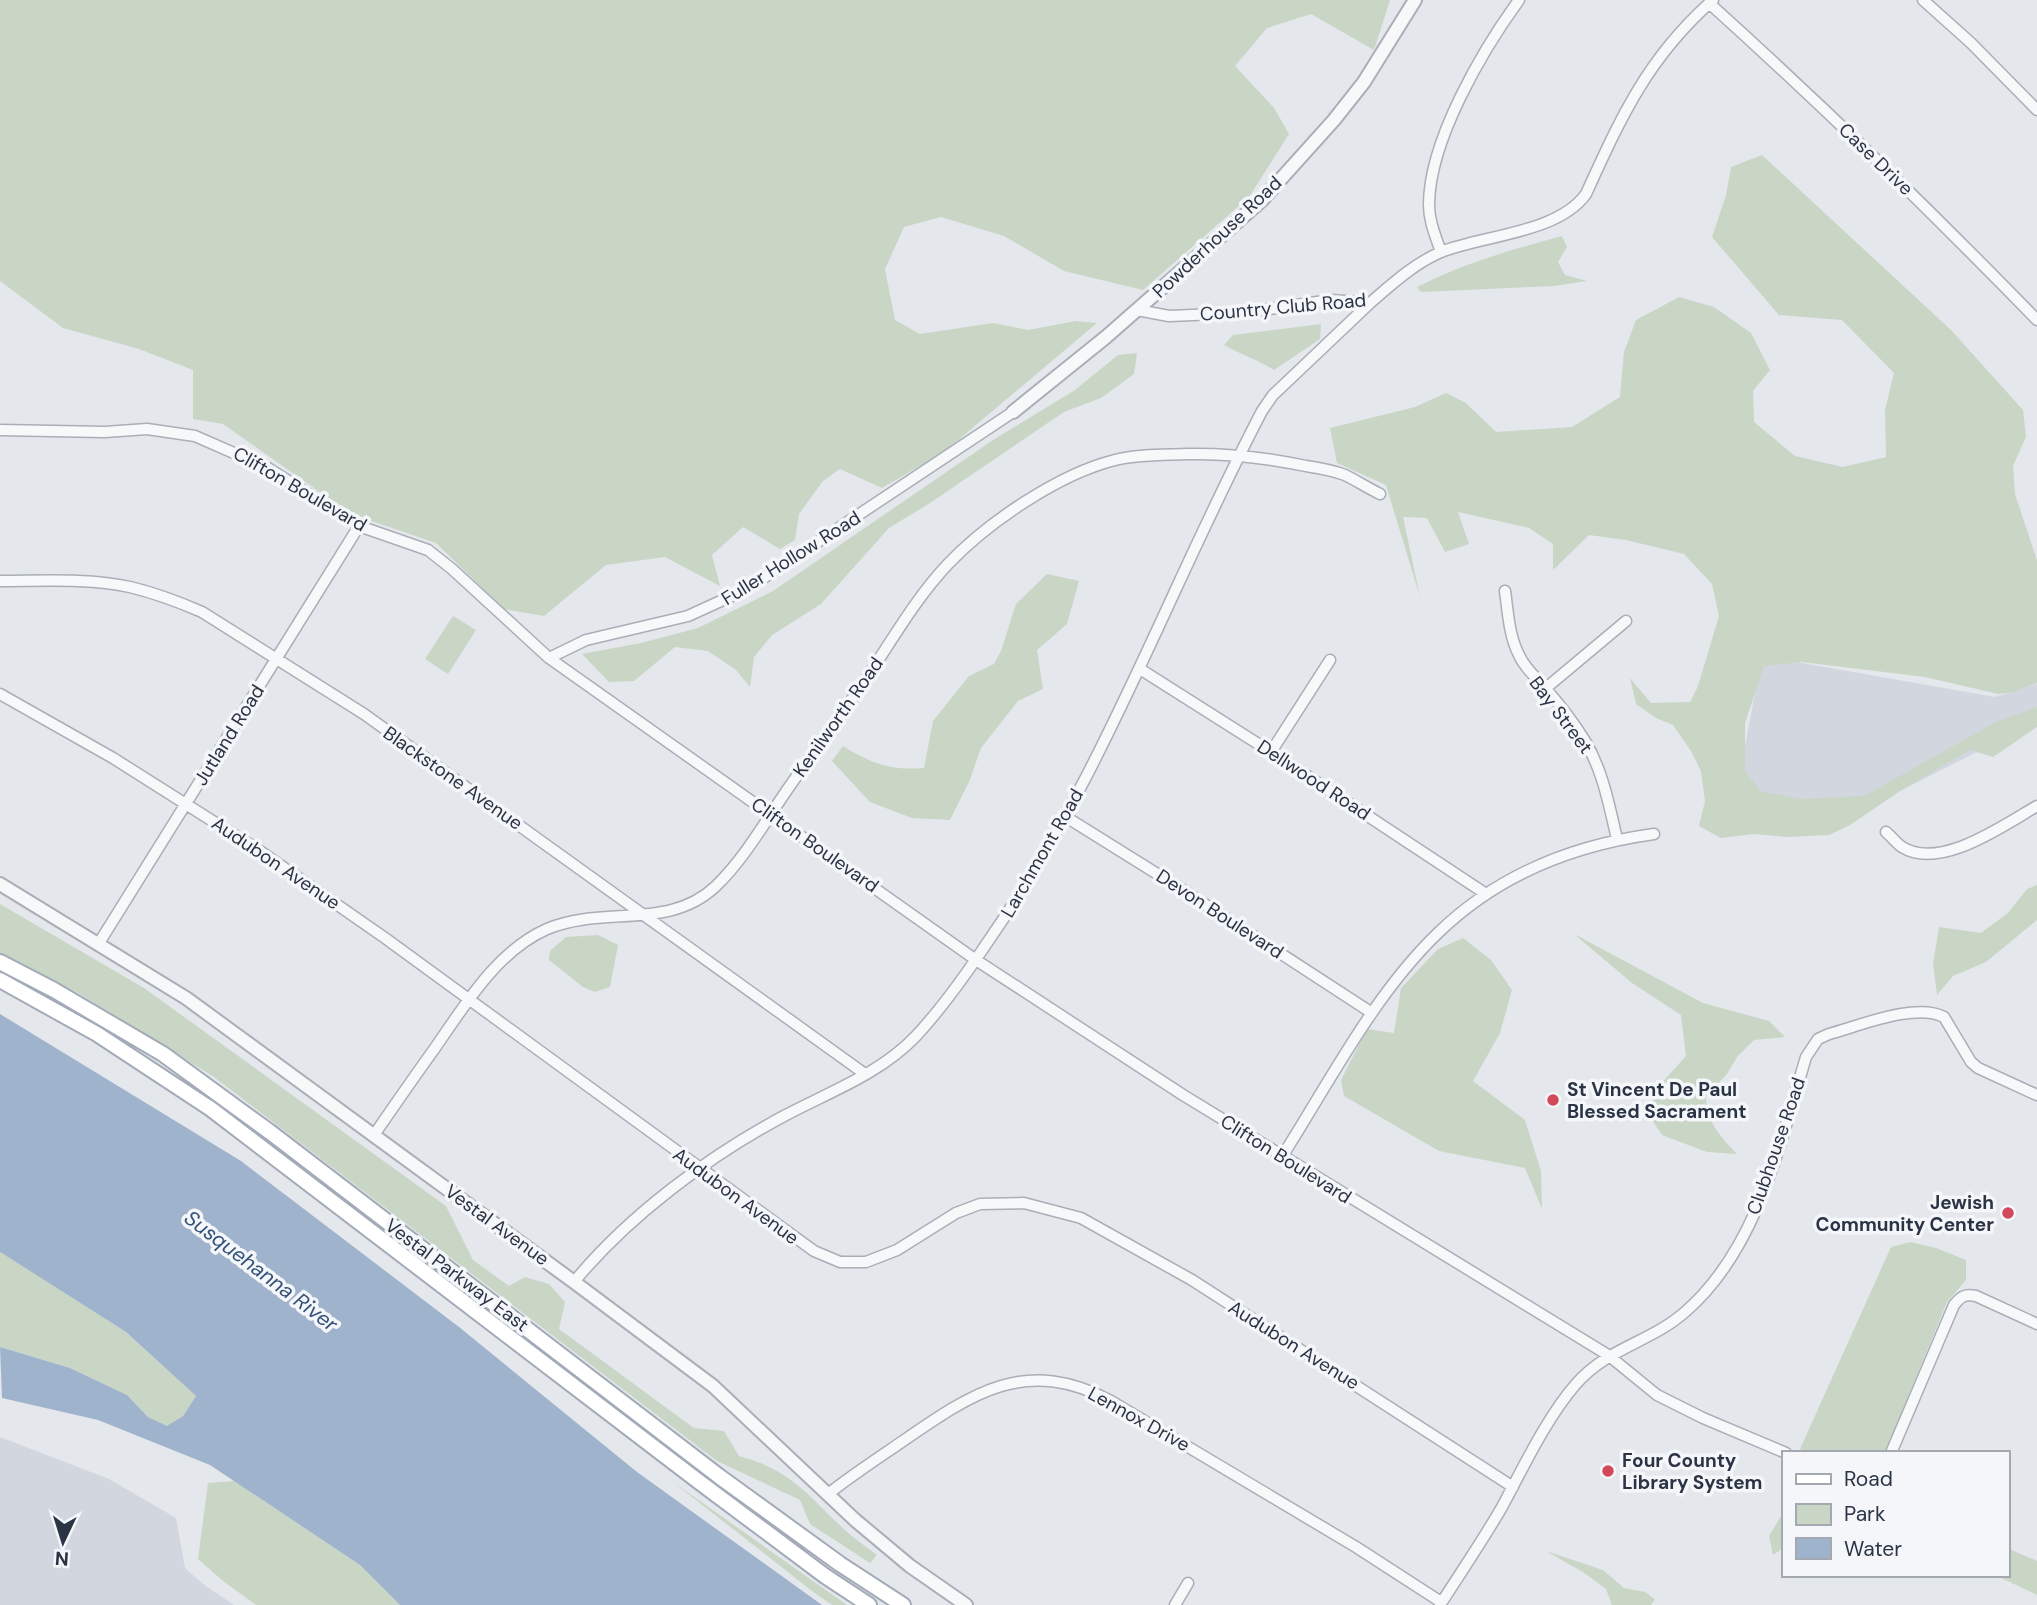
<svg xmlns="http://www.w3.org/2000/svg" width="2037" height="1605" font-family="'DM Sans',sans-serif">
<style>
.built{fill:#d2d6de}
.green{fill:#c9d6c5}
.water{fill:#9fb4cc}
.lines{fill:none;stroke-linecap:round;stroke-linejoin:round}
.minor-casing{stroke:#a9aeb7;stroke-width:13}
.tertiary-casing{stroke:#a9aeb7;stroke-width:16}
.primary-casing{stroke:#a3abb8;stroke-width:18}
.minor{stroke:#f7f8fa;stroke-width:10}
.tertiary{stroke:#f7f8fa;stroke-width:12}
.primary{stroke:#fff;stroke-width:14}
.poi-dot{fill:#d1495b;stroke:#f4f6f9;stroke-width:2.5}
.labels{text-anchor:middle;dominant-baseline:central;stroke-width:7;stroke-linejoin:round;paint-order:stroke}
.street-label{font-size:19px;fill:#2b3445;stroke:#f4f6f9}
.poi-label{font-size:19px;font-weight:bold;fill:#2b3445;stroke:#f4f6f9;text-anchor:start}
.water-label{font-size:21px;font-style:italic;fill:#34527a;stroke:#f4f6f9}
</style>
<rect width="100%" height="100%" fill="#e4e7ec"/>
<!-- built -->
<path class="built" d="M1762 656 1995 697 2037 684V721L1865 809 1732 815Z
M0 1437 109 1479 176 1518 185 1568 203 1584 234 1605H0Z"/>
<!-- green -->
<path class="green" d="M0 0H1390L1374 50 1311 14 1267 28 1235 66 1274 108 1289 134 1249 197 1143 290 1064 271 1004 236 941 217 904 227 885 269 895 320 920 334 993 323 1028 330 1076 321 1097 323 944 452 882 488 840 469 823 481 799 514 795 540 780 549 743 527 712 555 720 586 665 557 606 565 544 616 504 609 436 543 351 514 223 424 193 419V370L139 349 63 328 0 281Z
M1762 155 1951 330 2023 410 2026 437 2013 466 2015 494 2037 560V683L2014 692 1998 694 1925 677 1802 662 1764 666 1745 723V771L1760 791 1800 799 1864 796 1994 723 2037 707V727L1993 757 1970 750 1903 789 1850 825 1829 835 1787 837 1754 834 1721 838 1699 826 1705 801 1701 771 1691 751 1673 725 1656 718 1636 704 1630 678 1651 703 1690 702 1698 686 1719 616 1712 584 1684 554 1626 540 1589 535 1553 570V544L1529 528 1458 512 1469 544 1445 552 1427 518 1403 517 1420 597 1386 485 1337 463 1330 428 1415 407 1446 393 1466 403 1496 432 1572 427 1620 397 1624 352 1636 320 1679 297 1714 307 1751 333 1770 370 1753 391 1754 422 1795 456 1843 467 1886 457 1885 410 1894 373 1842 320 1779 315 1712 237 1726 195 1731 167Z
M1562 236 1567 247 1558 262 1565 275 1587 281 1554 286 1421 292 1417 287C1464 263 1511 250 1562 236Z
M1321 324 1320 339 1274 370C1257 359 1241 355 1224 345L1233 335Z
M1137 353 1134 374 1101 398 1064 412 930 503 889 528 821 604 772 635 754 657 750 687 736 670 708 651 675 647 634 681 609 682 582 654 641 643 698 628 773 591 993 440 1075 390 1118 355Z
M1047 574 1079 581 1067 624 1037 650 1043 689 1018 701 981 748 969 782 950 820 912 818 870 802 832 761 843 746C870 763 891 771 924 768L933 721 969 676 994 664 1001 651 1016 604Z
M453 616 476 630 448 674 425 659Z
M2037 885V920L1986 962 1953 976 1937 995 1933 964 1939 927 1981 933 2008 913 2027 889Z
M0 904 144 988 446 1206 473 1260 509 1286 525 1277 549 1284 565 1302 559 1329 694 1428 724 1431 739 1456C792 1470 809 1497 846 1531 856 1540 867 1547 877 1555L870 1563 810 1524 800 1500 717 1461 214 1077 78 993 0 955Z
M1574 934 1703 1003 1769 1021 1785 1037 1754 1040 1737 1057 1727 1074 1706 1096C1706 1122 1720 1136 1737 1154L1707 1152 1662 1135 1647 1112 1660 1085 1686 1056 1681 1015 1632 983Z
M598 935 618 945 610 987 595 992 583 987 549 960 550 951 566 937Z
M1463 938 1491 960 1512 990 1500 1033 1473 1081 1525 1120 1541 1171 1542 1209 1525 1168 1439 1151 1344 1096 1341 1080 1367 1029 1394 1033 1401 988 1438 949Z
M1910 1242 1936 1248 1966 1260V1280L1947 1302 1885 1453H1808L1800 1449 1891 1247Z
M0 1252 126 1332 196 1396 183 1416 167 1427 148 1417 127 1395 70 1368 0 1347Z
M234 1481 360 1565 400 1605H256L223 1581 198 1559 208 1483Z
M673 1482 847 1605H832L812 1591Z
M1783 1513V1548L1773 1555 1769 1536Z
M2007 1548 2037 1561V1595L1995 1575H2007Z
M1546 1551 1603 1570 1624 1588 1645 1592 1655 1599 1651 1605H1612L1606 1589 1583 1572Z"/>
<!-- water -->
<path class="water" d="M0 1014 241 1161 459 1327 637 1472 822 1605H400L360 1565 210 1465 98 1420 2 1398 0 1347 70 1368 127 1395 148 1417 167 1426 183 1416 196 1396 126 1332 0 1252Z"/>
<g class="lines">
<defs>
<path id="minor" d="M1923 0 1971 43 2037 110
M1709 3C1822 105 1931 211 2037 320
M1441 252C1436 237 1429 222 1429 205 1429 141 1482 51 1519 0
M1137 310 1169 316 1193 315 1249 312 1331 300 1370 303C1392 284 1415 263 1441 252 1484 235 1558 233 1586 194 1621 117 1648 57 1713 0
M0 430 105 432 147 429 195 436 268 468 359 526 428 550 452 569 549 658 976 960 1183 1095 1608 1355 1657 1395 1703 1418 1786 1453
M0 581C42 581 89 578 130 587 155 593 179 602 202 612L364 714 865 1074
M1505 591C1508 612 1509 636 1519 655 1525 669 1537 678 1546 689 1560 705 1574 723 1585 741 1603 771 1609 805 1617 839
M549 658 586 640 688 616 747 589 1013 412
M1140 669 1271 752 1486 894
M1546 688 1626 621
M0 694 113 758 260 851 385 938 814 1251 840 1262H866L897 1250 956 1213 980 1204 1024 1203 1081 1218 1192 1280 1513 1487
M1271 752 1330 660
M1066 817 1183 890 1372 1013
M1886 832C1891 836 1896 843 1902 847 1940 871 2004 825 2037 806
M99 943 359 526
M374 1135C394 1106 414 1077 435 1048 465 1005 497 951 547 929 604 905 669 931 716 886 744 859 765 822 787 790 812 754 839 719 864 682 891 642 915 599 948 564 988 522 1059 474 1115 460 1138 454 1164 455 1188 454 1228 453 1267 458 1306 466 1319 468 1332 470 1345 475 1357 481 1368 488 1380 494
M1283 1155C1330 1081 1375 993 1439 932 1498 875 1574 845 1654 834
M574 1282C628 1216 709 1156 784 1116 829 1092 880 1074 916 1036 943 1007 967 973 989 940 1104 775 1169 588 1262 411L1273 395 1370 303
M1891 1453 1954 1305C1961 1296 1965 1294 1976 1296L2037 1324
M828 1494C852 1475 878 1458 903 1441 974 1392 1026 1356 1111 1401L1356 1547 1441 1602
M1175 1605 1188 1583
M1440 1605C1461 1572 1483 1540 1502 1507 1523 1468 1547 1417 1576 1384 1607 1348 1651 1342 1685 1312 1757 1250 1780 1144 1806 1057L1818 1039 1829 1034C1859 1026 1916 1002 1944 1017L1971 1062 1978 1068 2037 1095"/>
<path id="tertiary" d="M1013 412 1106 337 1262 200 1334 120 1364 82 1415 0
M0 884 186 998 574 1282 713 1386 855 1520 910 1566 966 1605"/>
<path id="primary" d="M0 962 54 990 163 1054 270 1132 720 1477 840 1564 903 1605
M0 980 97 1034 211 1109 698 1481 825 1576 869 1605"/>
</defs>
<!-- minor casing -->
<use href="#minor" class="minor-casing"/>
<!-- tertiary casing -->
<use href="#tertiary" class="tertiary-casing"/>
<!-- primary casing -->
<use href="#primary" class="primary-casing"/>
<!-- minor -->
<use href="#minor" class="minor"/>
<!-- tertiary -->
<use href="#tertiary" class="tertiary"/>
<!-- primary -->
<use href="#primary" class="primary"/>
</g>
<!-- markers -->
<g class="poi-dot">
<circle cx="1553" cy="1100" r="7"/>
<circle cx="2008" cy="1213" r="7"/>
<circle cx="1608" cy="1471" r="7"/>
</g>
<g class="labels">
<!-- street labels -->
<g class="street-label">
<text transform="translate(1876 159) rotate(44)">Case Drive</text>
<text transform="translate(1217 237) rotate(-43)">Powderhouse Road</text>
<text transform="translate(1283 307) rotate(-5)">Country Club Road</text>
<text transform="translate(300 489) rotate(30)">Clifton Boulevard</text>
<text transform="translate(791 558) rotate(-32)">Fuller Hollow Road</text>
<text transform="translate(1561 715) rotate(53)">Bay Street</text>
<text transform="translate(838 717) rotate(-55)">Kenilworth Road</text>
<text transform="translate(229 735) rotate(-58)">Jutland Road</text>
<text transform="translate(453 778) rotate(35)">Blackstone Avenue</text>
<text transform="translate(1314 780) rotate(33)">Dellwood Road</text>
<text transform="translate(815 845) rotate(35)">Clifton Boulevard</text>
<text transform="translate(1042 853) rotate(-60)">Larchmont Road</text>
<text transform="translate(276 863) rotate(34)">Audubon Avenue</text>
<text transform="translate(1220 914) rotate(33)">Devon Boulevard</text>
<text transform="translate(1776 1146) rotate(-71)">Clubhouse Road</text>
<text transform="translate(1286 1159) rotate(32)">Clifton Boulevard</text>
<text transform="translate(736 1196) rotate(36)">Audubon Avenue</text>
<text transform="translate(497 1225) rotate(36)">Vestal Avenue</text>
<text transform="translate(457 1275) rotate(37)">Vestal Parkway East</text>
<text transform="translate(1294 1345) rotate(32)">Audubon Avenue</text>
<text transform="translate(1139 1419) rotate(29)">Lennox Drive</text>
</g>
<!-- poi labels -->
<g class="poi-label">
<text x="1567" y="1089">St Vincent De Paul<tspan x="1567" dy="22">Blessed Sacrament</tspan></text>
<text x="1994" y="1202" text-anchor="end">Jewish<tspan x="1994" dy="22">Community Center</tspan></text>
<text x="1622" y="1460">Four County<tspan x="1622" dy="22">Library System</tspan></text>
</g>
<!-- water labels -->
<g class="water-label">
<text transform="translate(261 1271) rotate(37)">Susquehanna River</text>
</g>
</g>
<!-- legend -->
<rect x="1782" y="1451" width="228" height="126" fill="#f4f6f9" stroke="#a4a8b1" stroke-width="2"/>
<rect x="1796" y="1474" width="35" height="10" fill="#ffffff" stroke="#a4a8b1" stroke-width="2"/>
<text x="1844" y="1486" font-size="21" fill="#2b3445">Road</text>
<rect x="1796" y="1504" width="35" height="21" fill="#c9d6c5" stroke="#a4a8b1" stroke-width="2"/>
<text x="1844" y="1521" font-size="21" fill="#2b3445">Park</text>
<rect x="1796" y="1538" width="35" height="21" fill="#9fb4cc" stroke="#a4a8b1" stroke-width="2"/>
<text x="1844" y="1556" font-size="21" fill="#2b3445">Water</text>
<!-- north arrow -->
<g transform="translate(63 1542) rotate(184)" stroke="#f4f6f9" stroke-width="5" paint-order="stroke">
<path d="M0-5L12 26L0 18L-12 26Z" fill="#2b3445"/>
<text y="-10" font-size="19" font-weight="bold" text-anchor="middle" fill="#2b3445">N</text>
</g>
</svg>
